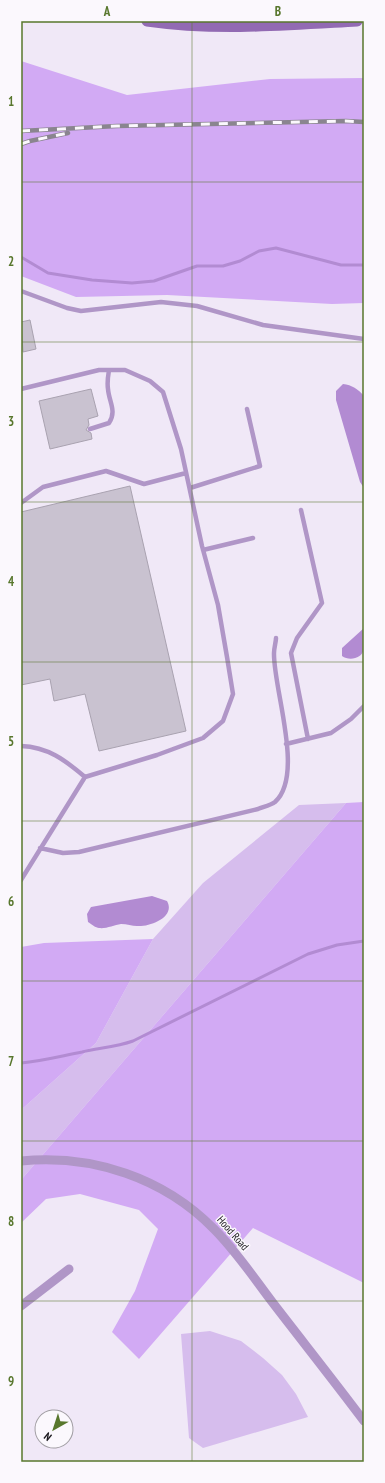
<svg xmlns="http://www.w3.org/2000/svg" width="385" height="1483" font-family="'PT Sans Narrow',sans-serif">
<style>
.green{fill:#d6bded}
.forest{fill:#d2aaf4}
.water{fill:#b28bd2}
.lines{fill:none;stroke-linecap:round;stroke-linejoin:round}
.stream{stroke:#b28bd2;stroke-width:3}
.building{fill:#c9c2d0;stroke:#a9a2b0}
.service{stroke:#b096c7;stroke-width:4.5}
.minor{stroke:#b096c7;stroke-width:9}
.secondary{stroke:#926ab3;stroke-width:11}
.rail-casing{stroke:#8a858f;stroke-width:4.5}
.rail{stroke:#fbf8fd;stroke-width:3;stroke-dasharray:9;stroke-linecap:butt}
.grid{fill:none;stroke:#58772d;stroke-width:1;stroke-opacity:0.55}
.labels{text-anchor:middle;dominant-baseline:central;stroke-width:3;stroke-linejoin:round;paint-order:stroke}
.street-label{font-size:11px;fill:#1a181d;stroke:#fbf8fd}
.neatline{fill:none;stroke:#58772d;stroke-width:1.5}
.grid-label{font-size:13px;text-anchor:middle;font-weight:bold;fill:#58772d}
</style>
<rect width="100%" height="100%" fill="#f0e8f7"/>
<!-- green -->
<path class="green" d="M346 803 21 1180V1110L96 1043 153 939 203 883 299 805Z
M210 1331 241 1341 263 1358 282 1375 296 1394 308 1417 203 1448 189 1438 181 1334Z"/>
<!-- forest -->
<path class="forest" d="M21 61 127 95 270 79 364 78V303L332 304 167 295 76 297 21 276Z
M364 802V1283L253 1228 139 1359 112 1332 135 1291 158 1229 139 1210 80 1194 46 1199 21 1223V1180L346 803Z
M153 939 96 1043 21 1110V947L44 943Z"/>
<!-- water -->
<path class="water" d="M343 384C352 385 358 389 364 396V488L360 482 336 400V391Z
M364 628C364 634 365 643 364 649 362 659 349 661 342 656V648Z
M152 896 167 901C176 917 150 927 137 926 132 926 127 924 121 924 114 925 106 929 99 928 96 928 91 924 88 922L87 914 91 907Z"/>
<g class="lines">
<!-- stream -->
<path class="stream" d="M21 257 48 273 92 280 132 283 154 281 197 266H223L240 261 259 251 276 248 341 265H364
M21 1063C42 1061 61 1056 82 1052 99 1048 116 1047 133 1041L308 954 337 945 364 941"/>
</g>
<!-- building -->
<path class="building" d="M30 320 36 349 23 352 21 322Z
M91 389 98 416 88 419 89 425 86 430 91 433 92 439 50 449 39 401Z
M130 486 186 731 99 751 85 694 54 701 50 679 21 685V512Z"/>
<g class="lines">
<!-- service -->
<path class="service" d="M21 291 67 308 81 311 161 302 197 306 263 325 364 339
M21 389 99 370H125L150 381 163 392 181 449 202 546 218 605 227 657 233 694 223 721 203 738 157 755 85 777 21 880
M90 429 109 423C117 411 109 402 108 389 107 383 108 376 109 370
M190 488 260 466 247 409
M21 503 43 487 106 471 144 484 186 473
M301 510 322 603 297 638 291 653 308 739
M203 550 253 538
M286 744 331 733 351 719 364 706
M21 746C48 747 65 760 85 777
M40 848 63 853 79 852 258 809C263 807 271 805 275 802 305 775 273 688 274 653 274 648 276 642 276 638"/>
<!-- minor -->
<path class="minor" d="M21 1161C93 1154 164 1178 214 1229 236 1251 254 1278 273 1303 303 1342 334 1381 364 1421
M21 1306 69 1269"/>
<!-- secondary -->
<path class="secondary" d="M147 21C216 31 287 25 357 21"/>
<defs>
<path id="rail" d="M21 131 117 126 346 121 364 122
M21 144 30 141 68 133"/>
</defs>
<!-- rail casing -->
<use href="#rail" class="rail-casing"/>
<!-- rail -->
<use href="#rail" class="rail"/>
</g>
<!-- grid -->
<path class="grid" d="M192 21V1462M21 182H364M21 342H364M21 502H364M21 662H364M21 821H364M21 981H364M21 1141H364M21 1301H364"/>
<g class="labels">
<!-- street labels -->
<g class="street-label">
<text transform="translate(233 1233) rotate(49)">Hood Road</text>
</g>
</g>
<!-- border -->
<rect width="385" height="1483" fill="none" stroke="#fbf8fd" stroke-width="44"/>
<!-- north arrow -->
<g transform="translate(54 1429) rotate(219)"><circle r="19" fill="#fbf8fd" stroke="#a19ea3"/>
<path d="M0-3L7 15L0 10L-7 15Z" fill="#58772d"/>
<text y="-6" font-size="11" font-weight="bold" text-anchor="middle" fill="#1a181d">N</text>
</g>
<rect x="22" y="22" width="341" height="1439" class="neatline"/>
<g class="grid-label">
<text x="107" y="16">A</text>
<text x="278" y="16">B</text>
<text x="11" y="106">1</text>
<text x="11" y="266">2</text>
<text x="11" y="426">3</text>
<text x="11" y="586">4</text>
<text x="11" y="746">5</text>
<text x="11" y="906">6</text>
<text x="11" y="1066">7</text>
<text x="11" y="1226">8</text>
<text x="11" y="1386">9</text>
</g>
</svg>
